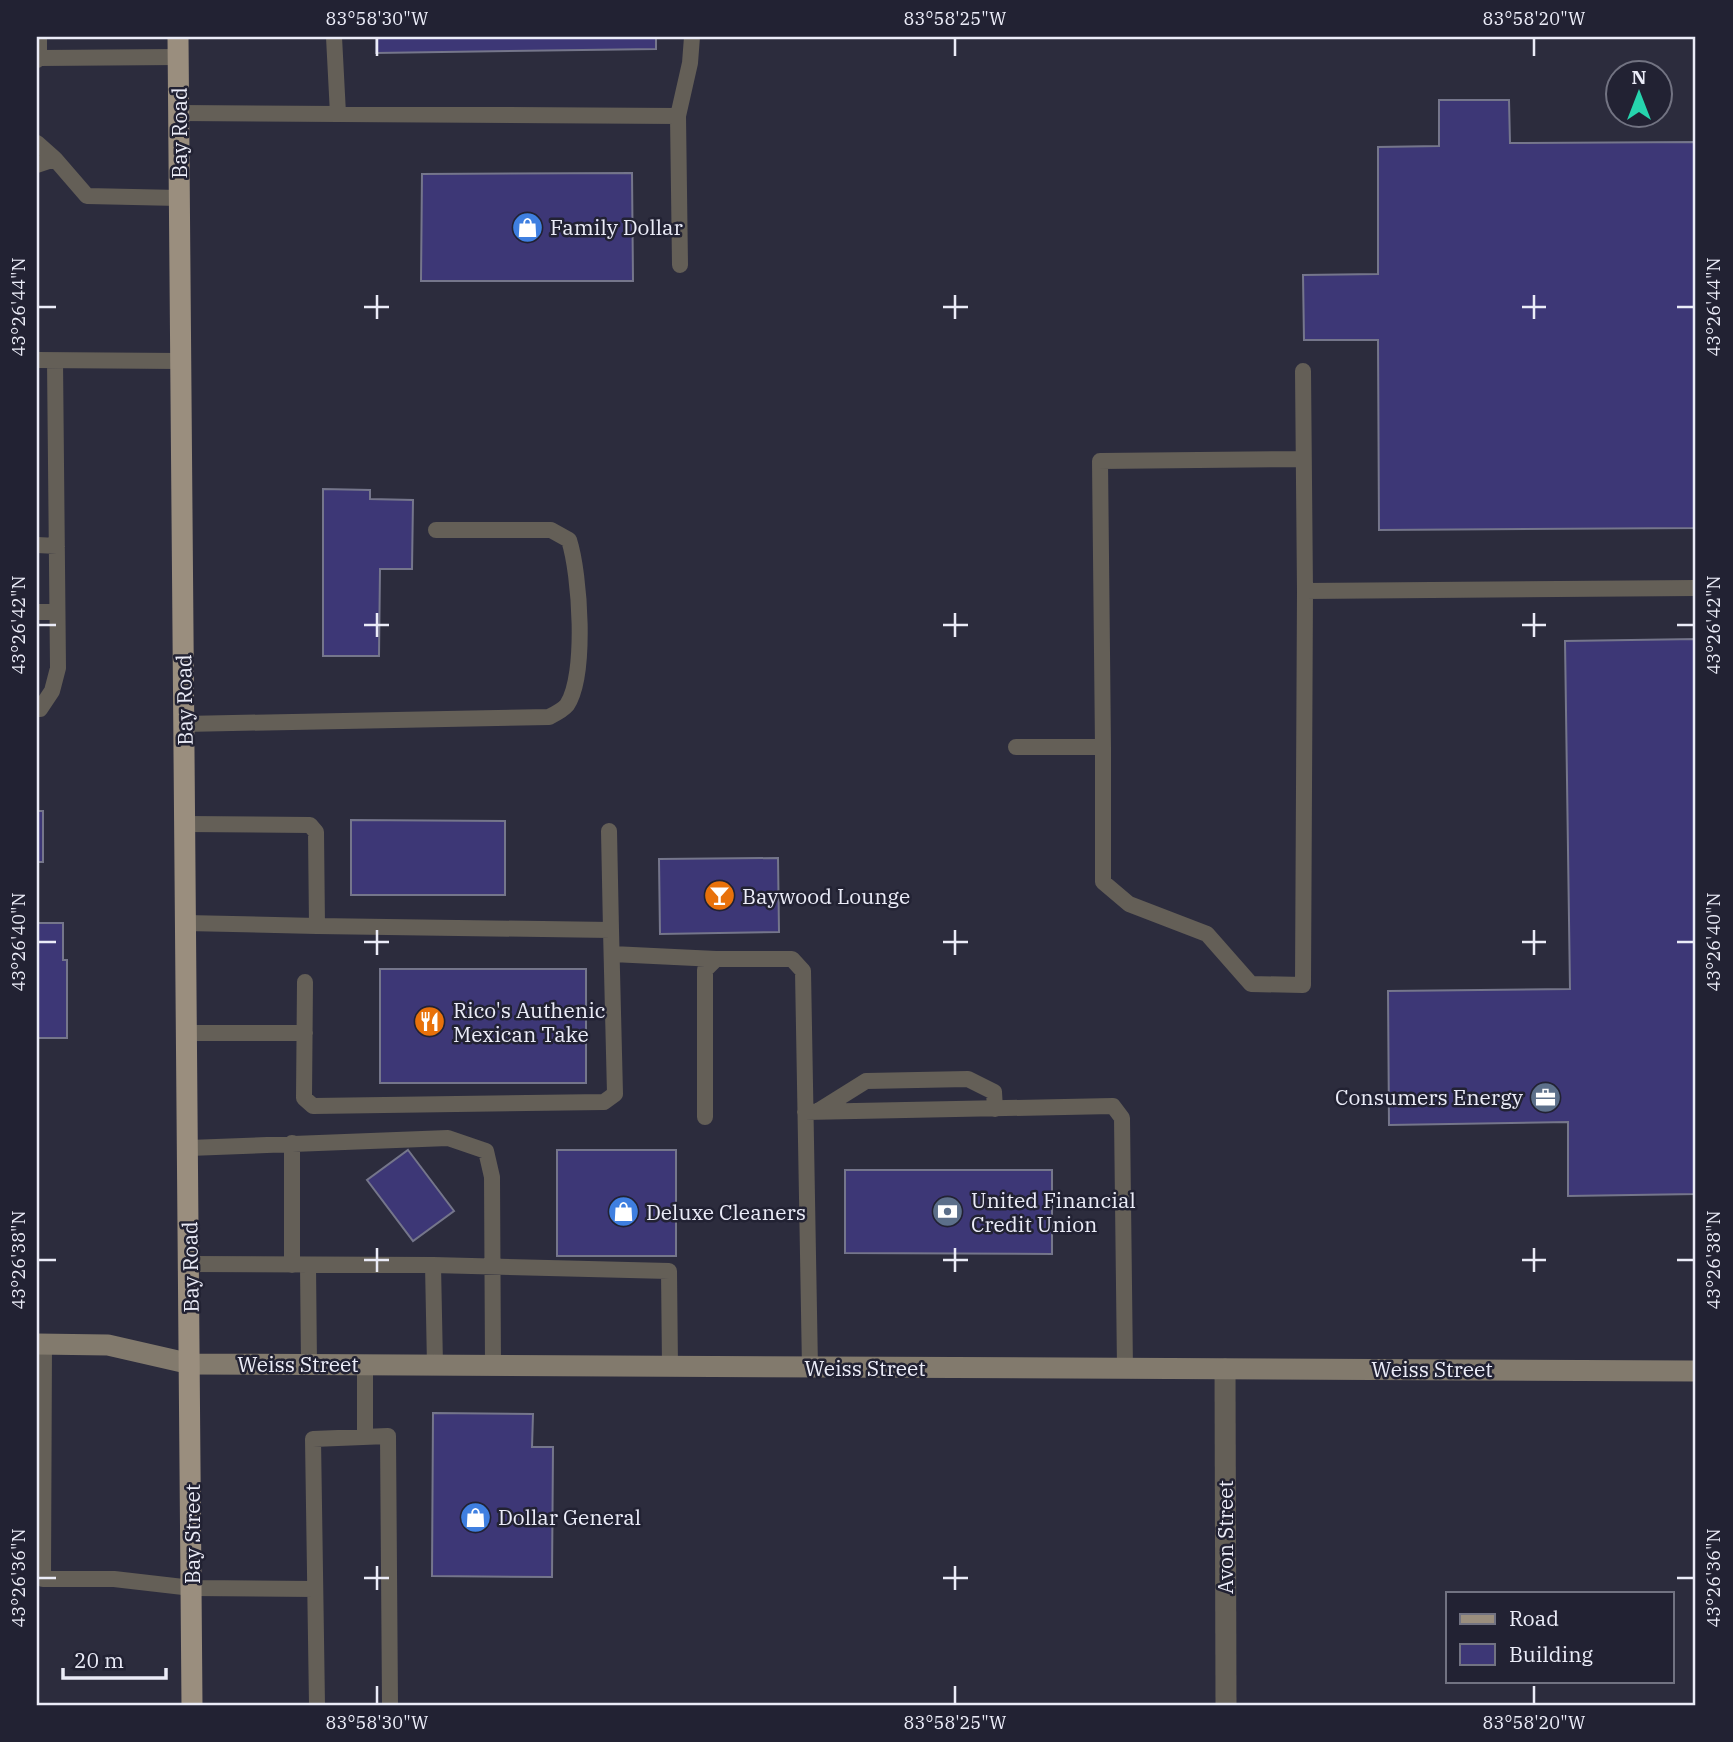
<svg xmlns="http://www.w3.org/2000/svg" width="1733" height="1742" font-family="'IBM Plex Serif',serif">
<style>
.building{fill:#3d3776;stroke:#75768b;stroke-width:2}
.lines{fill:none;stroke-linecap:round;stroke-linejoin:round}
.lane{stroke:#645f57;stroke-width:16}
.street{stroke:#645f57;stroke-width:21}
.secondary{stroke:#827a6d;stroke-width:21}
.primary{stroke:#9a8e7e;stroke-width:21}
.ticks{fill:none;stroke:#ebecf8;stroke-width:2.5}
.labels{text-anchor:middle;dominant-baseline:central;stroke-width:5;stroke-linejoin:round;paint-order:stroke}
.street-label{font-size:21px;fill:#ebecf8;stroke:#223}
.poi-label{font-size:21px;fill:#ebecf8;stroke:#223;text-anchor:start}
.neatline{fill:none;stroke:#ebecf8;stroke-width:2.5}
.ticks-label{font-size:18px;text-anchor:middle;fill:#ebecf8}
</style>
<rect width="100%" height="100%" fill="#2c2c3d"/>
<!-- building -->
<path class="building" d="M376 37H656V49L376 53Z
M1439 100H1509L1510 143 1696 142V528L1379 530 1378 340H1304L1303 275 1378 274V147L1439 146Z
M632 173 633 281H421L422 174Z
M323 489 370 490V499L413 500 412 569H380L379 656H323Z
M1696 639V1194L1568 1196V1122L1389 1125 1388 991 1570 989 1565 641Z
M37 811H43V862H37Z
M351 820 505 821V895H351Z
M778 858 779 932 660 934 659 859Z
M37 923H63V960H67V1038H37Z
M380 969H586V1083H380Z
M408 1150 454 1211 413 1241 367 1180Z
M557 1150H676V1256H557Z
M845 1170H1052V1254L845 1253Z
M433 1413 533 1414 532 1447H553L552 1577 432 1576Z"/>
<g class="lines">
<!-- lane -->
<path class="lane" d="M334 37 338 114
M39 38V58
M37 60 39 58 178 57
M179 113 678 116 680 265
M678 116 690 63 692 37
M37 143 55 159 37 165
M55 159 87 196 179 198
M37 360 180 361
M1303 371 1305 591 1696 588
M37 545 57 546
M37 612H57
M37 709H40L52 691 58 668 55 361
M184 724 549 717C555 714 563 710 567 705 587 675 580 574 569 540L551 530H436
M1016 747H1103V882L1129 904 1207 934 1251 984 1303 985 1305 591
M1103 747 1100 461 1303 459
M185 824 310 825 316 832 317 926 186 923
M317 926 611 930 609 831
M612 954 716 959
M305 982 304 1098 313 1106 604 1102 615 1094 611 930
M188 1033H305
M818 1111 866 1081 968 1079 994 1092 995 1109
M805 1112 1113 1106 1122 1118 1125 1369
M705 1117V970L716 959H792L803 971 810 1368
M292 1143V1265
M189 1148 448 1138 486 1151 492 1177 493 1365
M190 1264 433 1265 435 1365
M308 1265 309 1364
M433 1265 669 1271 670 1367
M44 1344 43 1579H114L192 1588 315 1589
M365 1365V1436
M317 1705 313 1439 388 1436 390 1705"/>
<!-- street -->
<path class="street" d="M1225 1369 1226 1705"/>
<!-- secondary -->
<path class="secondary" d="M37 1344 108 1345 191 1364 1696 1371"/>
<!-- primary -->
<path class="primary" d="M178 37 192 1705"/>
</g>
<!-- ticks -->
<path class="ticks" d="M377 38V56M955 38V56M1534 38V56M377 295V319M955 295V319M1534 295V319M38 307H56M364 307H389M943 307H968M1522 307H1546M1677 307H1694M377 613V637M955 613V637M1534 613V637M38 625H56M364 625H389M943 625H968M1522 625H1546M1677 625H1694M377 930V955M955 930V955M1534 930V955M38 942H56M364 942H389M943 942H968M1522 942H1546M1677 942H1694M377 1248V1272M955 1248V1272M1534 1248V1272M38 1260H56M364 1260H389M943 1260H968M1522 1260H1546M1677 1260H1694M377 1566V1590M955 1566V1590M38 1578H56M364 1578H389M943 1578H968M1677 1578H1694M377 1686V1704M955 1686V1704M1534 1686V1704"/>
<!-- icons -->
<defs>
<symbol id="shop-disc" viewBox="-11 -11 22 22"><circle r="9.5" fill="#3f7fe0" stroke="#223"/><path d="M-5-2.5h2.3a2.7 3.5 0 0 1 5.4 0H5L5.5 6h-11ZM-1.5-2.5h3a1.5 2.3 0 0 0-3 0Z" fill="#fff"/></symbol>
<symbol id="bar-disc" viewBox="-11 -11 22 22"><circle r="9.5" fill="#e8710a" stroke="#223"/><path d="M-6-5H6L.8 .8V4.5H3.5V6h-7V4.5H-.8V.8Z" fill="#fff"/></symbol>
<symbol id="restaurant-disc" viewBox="-11 -11 22 22"><circle r="9.5" fill="#e8710a" stroke="#223"/><path d="M-5-6h1v4h1v-4h1v4h1v-4h1v5L-1.5 .5V6h-2V.5L-5-1ZM5-6V6H3V1.5H1.5Q1.5-4 5-6Z" fill="#fff"/></symbol>
<symbol id="office-disc" viewBox="-11 -11 22 22"><circle r="9.5" fill="#5c6f8a" stroke="#223"/><path d="M-6-3h4V-5.5h4V-3h4V5H-6ZM-1-4.5V-3h2v-1.5ZM-6 0V1H6V0Z" fill="#fff"/></symbol>
<symbol id="bank-disc" viewBox="-11 -11 22 22"><circle r="9.5" fill="#5c6f8a" stroke="#223"/><path d="M-6-4H6V4H-6ZM0-2.3a2.3 2.3 0 1 0 0 4.6a2.3 2.3 0 1 0 0-4.6Z" fill="#fff"/></symbol>
</defs>
<g fill-rule="evenodd">
<use href="#shop-disc" x="510" y="210" width="35" height="35"/>
<use href="#bar-disc" x="702" y="878" width="35" height="35"/>
<use href="#restaurant-disc" x="412" y="1004" width="35" height="35"/>
<use href="#office-disc" x="1528" y="1080" width="35" height="35"/>
<use href="#shop-disc" x="606" y="1194" width="35" height="35"/>
<use href="#bank-disc" x="930" y="1194" width="35" height="35"/>
<use href="#shop-disc" x="458" y="1500" width="35" height="35"/>
</g>
<g class="labels">
<!-- street labels -->
<g class="street-label">
<text transform="translate(179 133) rotate(-90)">Bay Road</text>
<text transform="translate(184 700) rotate(-91)">Bay Road</text>
<text transform="translate(190 1267) rotate(-91)">Bay Road</text>
<text x="298" y="1364">Weiss Street</text>
<text x="865" y="1368">Weiss Street</text>
<text x="1432" y="1369">Weiss Street</text>
<text transform="translate(192 1534) rotate(-90)">Bay Street</text>
<text transform="translate(1225 1537) rotate(-90)">Avon Street</text>
</g>
<!-- poi labels -->
<g class="poi-label">
<text x="550" y="227">Family Dollar</text>
<text x="742" y="896">Baywood Lounge</text>
<text x="453" y="1010">Rico's Authenic<tspan x="453" dy="24">Mexican Take</tspan></text>
<text x="1523" y="1097" text-anchor="end">Consumers Energy</text>
<text x="971" y="1200">United Financial<tspan x="971" dy="24">Credit Union</tspan></text>
<text x="646" y="1212">Deluxe Cleaners</text>
<text x="498" y="1517">Dollar General</text>
</g>
</g>
<!-- border -->
<rect width="1733" height="1742" fill="none" stroke="#222233" stroke-width="77"/>
<!-- legend -->
<rect x="1446" y="1592" width="228" height="91" fill="#222233" stroke="#727382" stroke-width="2"/>
<rect x="1460" y="1614" width="35" height="10" fill="#9a8e7e" stroke="#727382" stroke-width="2"/>
<text x="1509" y="1626" font-size="21" fill="#ebecf8">Road</text>
<rect x="1460" y="1644" width="35" height="21" fill="#3d3776" stroke="#727382" stroke-width="2"/>
<text x="1509" y="1662" font-size="21" fill="#ebecf8">Building</text>
<!-- north arrow -->
<g transform="translate(1639 94)"><circle r="33" fill="#222233" stroke="#727382" stroke-width="2"/>
<path d="M0-5L12 26L0 18L-12 26Z" fill="#26d5ae"/>
<text y="-10" font-size="19" font-weight="bold" text-anchor="middle" fill="#ebecf8">N</text>
</g>
<!-- scale -->
<path d="M63 1668v10h103v-10" fill="none" stroke="#ebecf8" stroke-width="3.5"/>
<text x="74" y="1668" font-size="21" fill="#ebecf8" stroke="#222233" stroke-width="5" paint-order="stroke">20 m</text>
<rect x="38" y="38" width="1656" height="1666" class="neatline"/>
<g class="ticks-label">
<text x="377" y="25">83°58'30"W</text>
<text x="955" y="25">83°58'25"W</text>
<text x="1534" y="25">83°58'20"W</text>
<text transform="translate(19 307) rotate(-90)" y="6">43°26'44"N</text>
<text transform="translate(1714 307) rotate(-90)" y="6">43°26'44"N</text>
<text transform="translate(19 625) rotate(-90)" y="6">43°26'42"N</text>
<text transform="translate(1714 625) rotate(-90)" y="6">43°26'42"N</text>
<text transform="translate(19 942) rotate(-90)" y="6">43°26'40"N</text>
<text transform="translate(1714 942) rotate(-90)" y="6">43°26'40"N</text>
<text transform="translate(19 1260) rotate(-90)" y="6">43°26'38"N</text>
<text transform="translate(1714 1260) rotate(-90)" y="6">43°26'38"N</text>
<text transform="translate(19 1578) rotate(-90)" y="6">43°26'36"N</text>
<text transform="translate(1714 1578) rotate(-90)" y="6">43°26'36"N</text>
<text x="377" y="1729">83°58'30"W</text>
<text x="955" y="1729">83°58'25"W</text>
<text x="1534" y="1729">83°58'20"W</text>
</g>
</svg>
